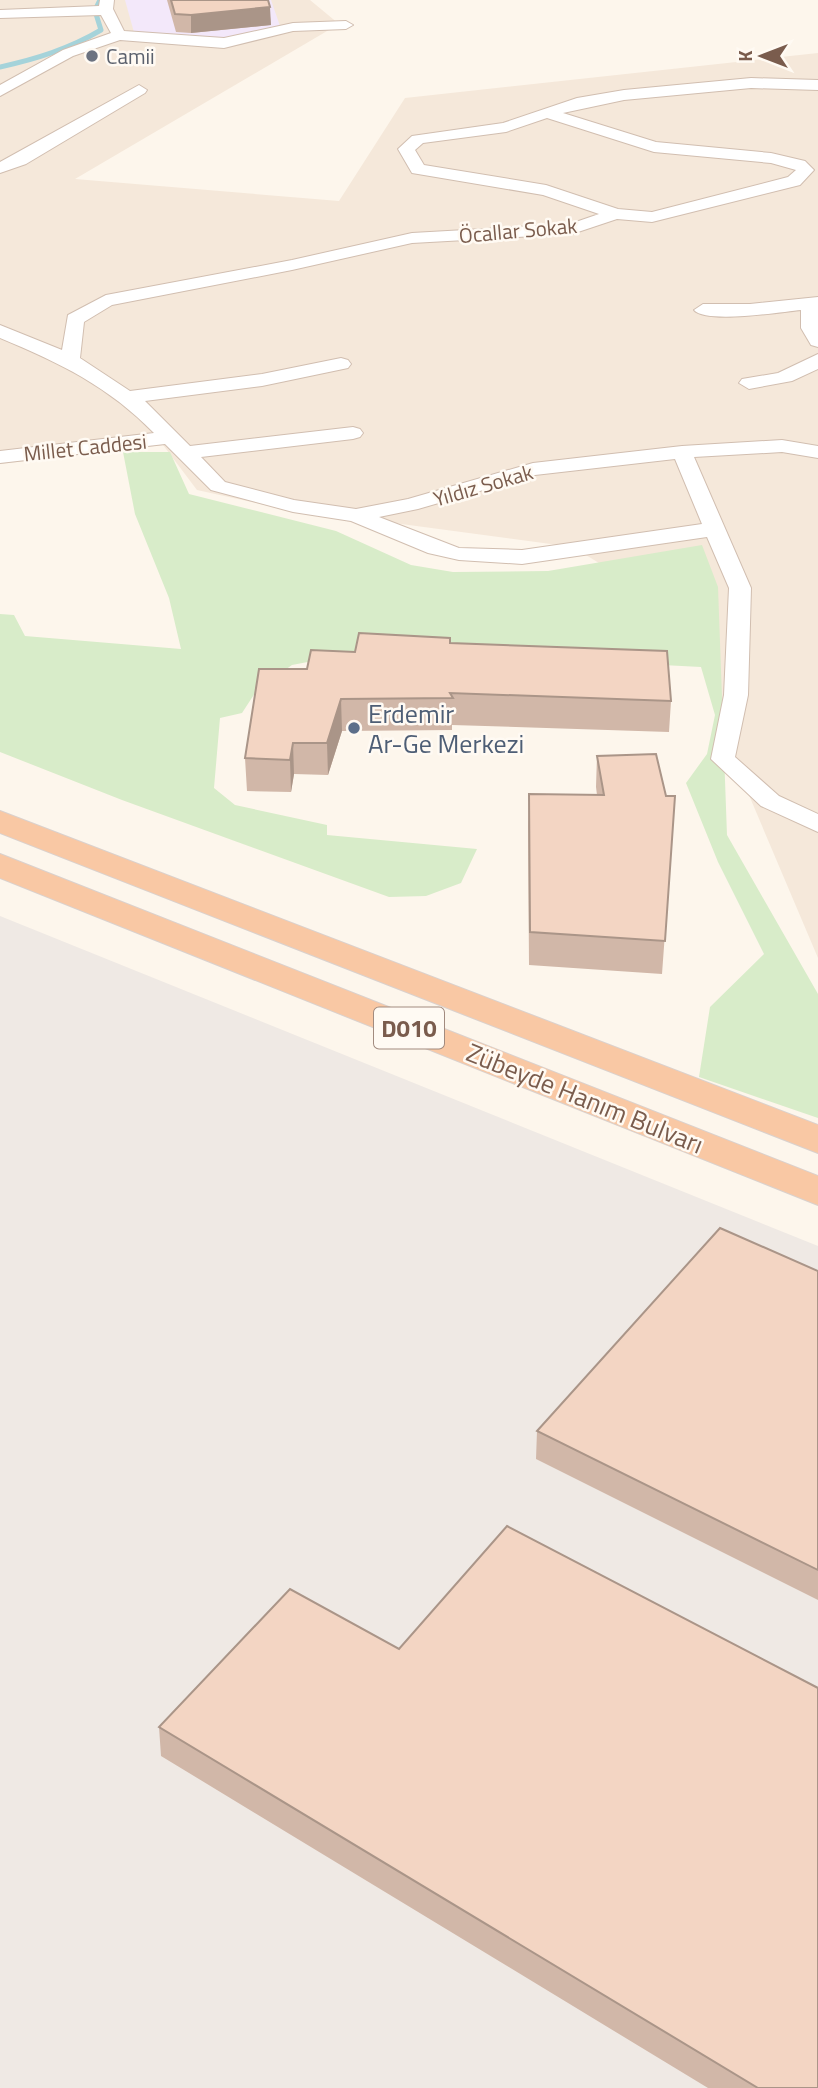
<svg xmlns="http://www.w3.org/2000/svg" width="818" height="2088" font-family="'Titillium Web',sans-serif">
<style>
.residential{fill:#f5e8da}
.industrial{fill:#efe9e4}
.education{fill:#f3e8fa}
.green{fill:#d8ecc9}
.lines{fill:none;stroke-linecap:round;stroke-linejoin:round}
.stream{stroke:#a5d3da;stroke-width:5}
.minor-casing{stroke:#d1beb0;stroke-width:2}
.trunk-casing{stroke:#dad1cd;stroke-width:2}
.minor{fill:#fff;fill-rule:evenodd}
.trunk{fill:#f9c8a4;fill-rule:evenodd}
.wall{fill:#d1b7a8}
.shaded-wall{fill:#aa9588}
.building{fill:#f3d5c3;stroke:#aa9588;stroke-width:2}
.worship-dot{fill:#6b7280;stroke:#fffaf3;stroke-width:2.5}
.service-dot{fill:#5c6f8a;stroke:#fffaf3;stroke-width:2.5}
.labels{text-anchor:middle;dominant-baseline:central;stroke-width:5;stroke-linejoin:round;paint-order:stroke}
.far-worship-label{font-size:21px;fill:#5b616d;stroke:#fffaf3;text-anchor:start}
.far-street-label{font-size:21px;fill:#7a5c4d;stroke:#fffaf3}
.shield{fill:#fffaf3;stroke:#a28b7f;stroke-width:2}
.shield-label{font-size:24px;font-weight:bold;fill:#7a5c4d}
.service-label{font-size:26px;fill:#4e5e75;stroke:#fffaf3;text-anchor:start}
.street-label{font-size:26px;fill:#7a5c4d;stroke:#fffaf3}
</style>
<rect width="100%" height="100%" fill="#fdf6ec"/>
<!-- residential -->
<path class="residential" d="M0 0H310L339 24 75 179 339 201 405 98 818 53V958L715 715 719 637 573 547 274 507 197 490 163 445 0 464Z"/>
<!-- industrial -->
<path class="industrial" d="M0 916 818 1246V2088H0Z"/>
<!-- education -->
<path class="education" d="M125 0H271L280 26 238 40 135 36Z"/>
<!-- green -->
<path class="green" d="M123 452H170L189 494 336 531 411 565 453 572 548 571 702 545 718 587 727 835 818 994V1118L699 1077 710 1007 764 954 718 862 686 783 707 754 715 715 701 667 370 650 292 665 257 690 242 713 220 718 214 788 235 805 327 825V835L477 849 461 883 426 896 389 897 122 800 0 752V614L14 615 25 636 181 649 169 598 135 514Z"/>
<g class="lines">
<!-- stream -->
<path class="stream" d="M96 8 100 0
M0 67C36 59 69 49 101 30L96 14"/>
<defs>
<path id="minor" d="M100 0H114L113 9 124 31 224 38 293 23 346 21 353 25 346 29 293 31 224 48 120 40 73 56 0 96V85L63 50 111 33 101 15 0 18V10L99 6Z
M751 78 818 80V90L751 88 624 100 563 113 656 142 771 153 805 161 814 170 800 185 652 222 617 219 572 234 412 243 292 270 112 305 84 322 80 358 130 391 262 374 341 358 348 360 351 364 348 368 262 386 145 401 190 446 353 427 360 429 363 433 360 437 353 439 201 457 225 482 294 500 356 509 408 499 533 463 682 446 782 440 818 446V458L782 452 694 457 751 588 748 695 735 757 779 796 818 814V832L761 806 711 759 724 695 729 588 707 537 522 564 459 560 428 553 351 521 293 512 211 490 165 444 0 463V451L154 433C108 386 60 363 0 338V325L62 350 68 315 106 295 292 260 412 233 570 224 599 214 543 195 412 173 398 149 412 136 503 123 577 98 624 90ZM547 118 654 152 771 163 796 170 788 177 652 212 618 209 546 185 424 165 415 150 423 143 506 132ZM675 459 702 524 522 550 459 548 379 517 418 509 535 475Z
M139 85 147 90 145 93 26 164 0 173V162Z
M818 297V347L811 345 801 328V310C781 312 706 324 694 310L703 304H750Z
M818 354V369L792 381 749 389 739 383 742 379 778 373Z"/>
<path id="trunk" d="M0 811 818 1125V1153L0 833Z
M0 854 818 1176V1205L0 878Z"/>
</defs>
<!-- minor casing -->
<use href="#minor" class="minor-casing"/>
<!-- trunk casing -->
<use href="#trunk" class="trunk-casing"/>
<!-- minor -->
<use href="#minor" class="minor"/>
<!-- trunk -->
<use href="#trunk" class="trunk"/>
</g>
<!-- wall -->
<path class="wall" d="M167 0H268L271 25 191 33 176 32Z
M450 643 671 701 669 732 452 725V730L342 731 328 775 294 774 291 792 247 791 245 758 307 669 355 652Z
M597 756 666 796H675L662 974 529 965 528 826 529 794 597 795 596 787Z
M818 1271V1600L536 1459 537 1431Z
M399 1649 818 2088H708L161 1756 159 1727Z"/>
<!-- shaded-wall -->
<path class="shaded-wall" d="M270 7 271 25 191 33V15Z
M341 699 342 731 328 775 327 743Z
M293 743 294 774 291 792 290 760Z"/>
<!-- building -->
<path class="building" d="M171 0H268L270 7 191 15 175 14Z
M359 633 450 638V643L667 651 671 701 450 693 453 698 341 699 327 743H293L290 760 245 758 259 669H307L311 650 355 652Z
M656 754 666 796H675L665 941 530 932 529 794 604 795 597 756Z
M720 1228 818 1271V1570L537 1431Z
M507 1526 818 1688V2088H758L159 1727 290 1589 399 1649Z"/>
<!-- markers -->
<circle class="worship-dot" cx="92" cy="56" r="7"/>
<circle class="service-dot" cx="354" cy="728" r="7"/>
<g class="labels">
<!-- far-worship labels -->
<g class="far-worship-label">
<text x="106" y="56">Camii</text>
</g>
<!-- far-street labels -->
<g class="far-street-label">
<text transform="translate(518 230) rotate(-5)">Öcallar Sokak</text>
<text transform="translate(85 447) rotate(-6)">Millet Caddesi</text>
<text transform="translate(483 485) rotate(-16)">Yıldız Sokak</text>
</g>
<!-- shield labels -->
<rect class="shield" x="374" y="1007.5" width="70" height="41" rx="5"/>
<g class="shield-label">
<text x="409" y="1028">D010</text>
</g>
<!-- service labels -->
<g class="service-label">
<text x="368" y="713">Erdemir<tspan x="368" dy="30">Ar-Ge Merkezi</tspan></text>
</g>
<!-- street labels -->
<g class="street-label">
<text transform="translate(585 1098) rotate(22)">Zübeyde Hanım Bulvarı</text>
</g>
</g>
<!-- north arrow -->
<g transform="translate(762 56) rotate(270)" stroke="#fffaf3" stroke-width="5" paint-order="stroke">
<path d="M0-5L12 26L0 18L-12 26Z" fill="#7a5c4d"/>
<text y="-10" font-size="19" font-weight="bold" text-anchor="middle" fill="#7a5c4d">K</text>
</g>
</svg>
